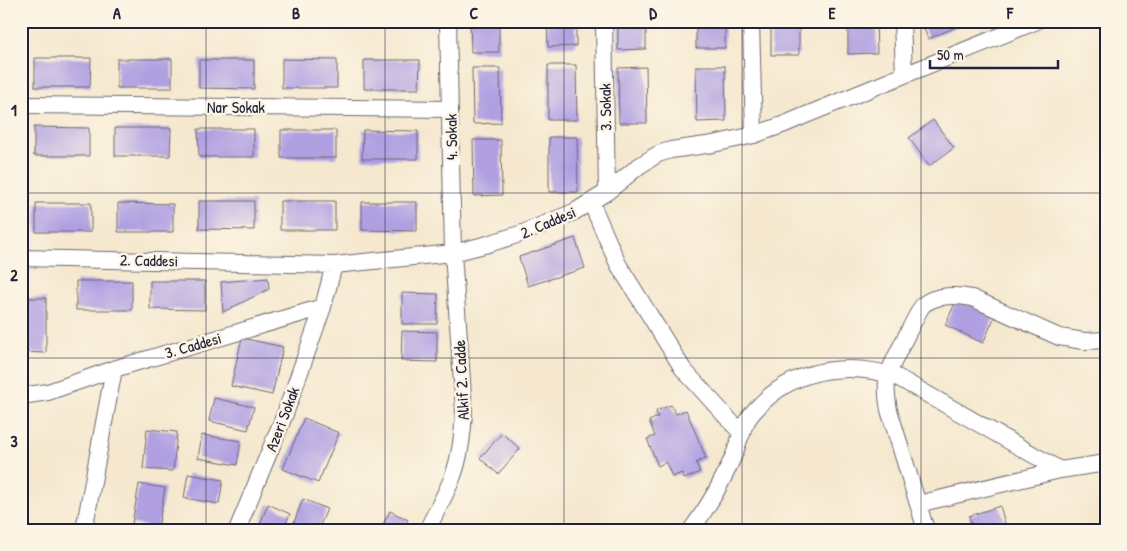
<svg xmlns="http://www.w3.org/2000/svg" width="1127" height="551" font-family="'Patrick Hand',sans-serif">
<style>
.building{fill:#b0a0e2}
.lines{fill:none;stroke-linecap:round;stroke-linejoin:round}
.minor-casing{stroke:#6c676f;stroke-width:18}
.minor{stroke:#fff;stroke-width:16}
.grid{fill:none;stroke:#22223b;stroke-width:1;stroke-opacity:0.55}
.labels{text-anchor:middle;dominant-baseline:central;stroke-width:5;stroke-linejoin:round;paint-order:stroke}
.street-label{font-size:16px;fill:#22223b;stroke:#fcf5e5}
.neatline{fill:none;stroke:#22223b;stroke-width:2}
.grid-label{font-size:16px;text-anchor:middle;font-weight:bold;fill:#22223b}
</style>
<rect width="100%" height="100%" fill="#fcf5e5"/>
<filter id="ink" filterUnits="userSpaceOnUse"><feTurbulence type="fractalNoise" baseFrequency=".02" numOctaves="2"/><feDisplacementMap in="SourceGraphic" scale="10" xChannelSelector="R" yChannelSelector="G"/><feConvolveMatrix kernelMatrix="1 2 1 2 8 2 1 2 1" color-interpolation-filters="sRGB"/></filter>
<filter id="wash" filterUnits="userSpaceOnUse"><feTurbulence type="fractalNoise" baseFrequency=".0096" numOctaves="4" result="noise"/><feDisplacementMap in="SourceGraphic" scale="20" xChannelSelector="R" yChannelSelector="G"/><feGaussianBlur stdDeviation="1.12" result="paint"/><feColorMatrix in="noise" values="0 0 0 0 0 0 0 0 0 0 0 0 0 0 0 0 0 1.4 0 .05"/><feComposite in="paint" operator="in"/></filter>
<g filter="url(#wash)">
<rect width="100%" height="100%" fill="#f5e8cf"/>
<g id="blocks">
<!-- building -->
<path class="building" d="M470 21H499V52H471Z
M547 21H576V46L548 47Z
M618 21H646V49L618 50Z
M696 21H725V48H696Z
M771 21H799V55H771Z
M848 21H876L877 53 848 54Z
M921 21H970L928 39Z
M35 58H91L90 87H35Z
M117 59H172V88H117Z
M282 59 337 60V88H282Z
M199 60H254V89L199 88Z
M364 60H420L419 89H364Z
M548 65H576L577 120H548Z
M696 66H725L726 121 697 122Z
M646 67 647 123H619L618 68Z
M472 68H500L501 123 473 124Z
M933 120 954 148 929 166 909 138Z
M34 127 89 128V156H34Z
M115 128H171L170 156H115Z
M198 129H254V157H199Z
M281 130H336V158H281Z
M363 130 418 131V159H362Z
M549 137H577L578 192H549Z
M473 140H501L502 195 474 196Z
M199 201H254V230L199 229Z
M280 201H335V230H280Z
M362 202H417V231L362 230Z
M36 203H91V232H36Z
M118 203 173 204V232H118Z
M575 238 585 268 528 286 519 257Z
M268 278 269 289 223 312 221 282Z
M76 281H132V310H76Z
M150 281H205V310L150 309Z
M402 293 438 294 437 324H402Z
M21 298H46V353L21 352Z
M957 299 995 316 983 343 945 325Z
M402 331 437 332V362L401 361Z
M242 338 283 347 272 395 231 386Z
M214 398 254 407 248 430 209 421Z
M671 405 676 414 686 410 706 458 696 463 700 472 684 479 682 473 672 477 666 462 658 466 647 439 655 436 649 421 658 417 656 411Z
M304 418 339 433 318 483 283 469Z
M147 429 177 432 173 471 143 469Z
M502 433 520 449 498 474 480 458Z
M202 435 241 441 237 465 198 458Z
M188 474 223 480 219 504 184 498Z
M139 484 165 488 158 528 132 524Z
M303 499 327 509 318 530H291Z
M268 504 290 514 283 530H258Z
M1000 506 1007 530H973L969 516Z
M390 511 408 520 403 530H380Z"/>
</g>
</g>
<g filter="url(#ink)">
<use href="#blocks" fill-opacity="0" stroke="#6c676f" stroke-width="1"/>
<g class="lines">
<defs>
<path id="minor" d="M604 21 607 192
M751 21 754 135
M902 21 904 75
M21 105 450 109
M591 202 618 264 683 369 742 434
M21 258 334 265 453 253 488 244 523 233 574 212 607 192 639 166 658 154 671 150 713 144 754 135 785 124 806 115 1037 21
M21 396 48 392 114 369 323 307 334 265
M918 504 1060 470 1106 463
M84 530 114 369
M237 530 285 414 323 307
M427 530C436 512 446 494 453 476 461 455 463 432 464 410L453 253 448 21
M691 530C708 507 722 483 733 457 738 446 741 430 747 421 751 413 758 407 764 401 800 367 852 362 897 377L1060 470
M926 530 889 410C887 399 885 386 888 375 889 369 920 308 923 305 936 294 958 295 972 298L1059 337 1084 341 1106 340"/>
</defs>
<!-- minor casing -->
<use href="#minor" class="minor-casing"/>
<!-- minor -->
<use href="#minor" class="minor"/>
</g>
</g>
<!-- grid -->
<path class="grid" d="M206 21V530M385 21V530M564 21V530M742 21V530M921 21V530M21 193H1106M21 358H1106"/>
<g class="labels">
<!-- street labels -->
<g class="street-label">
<text x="236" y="107">Nar Sokak</text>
<text transform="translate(605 107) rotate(-91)">3. Sokak</text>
<text transform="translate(451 137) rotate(-91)">4. Sokak</text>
<text transform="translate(548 222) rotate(-23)">2. Caddesi</text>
<text transform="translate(149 260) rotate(1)">2. Caddesi</text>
<text transform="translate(193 345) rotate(-16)">3. Caddesi</text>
<text transform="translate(461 380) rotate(-93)">Alkif 2. Cadde</text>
<text transform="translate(282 419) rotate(-69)">Azeri Sokak</text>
</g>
</g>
<!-- margin -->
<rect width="1127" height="551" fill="none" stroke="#fcf5e5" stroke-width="55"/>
<!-- scale -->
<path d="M930 60v8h128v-8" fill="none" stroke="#22223b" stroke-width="2.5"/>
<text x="937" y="60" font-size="15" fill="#22223b" stroke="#fcf5e5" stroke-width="4" paint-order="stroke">50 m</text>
<rect x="28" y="28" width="1072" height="496" class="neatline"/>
<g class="grid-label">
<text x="117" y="19">A</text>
<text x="296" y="19">B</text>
<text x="474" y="19">C</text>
<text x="653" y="19">D</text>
<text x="832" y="19">E</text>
<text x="1010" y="19">F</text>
<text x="14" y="116">1</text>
<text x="14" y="281">2</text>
<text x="14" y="447">3</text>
</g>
</svg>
